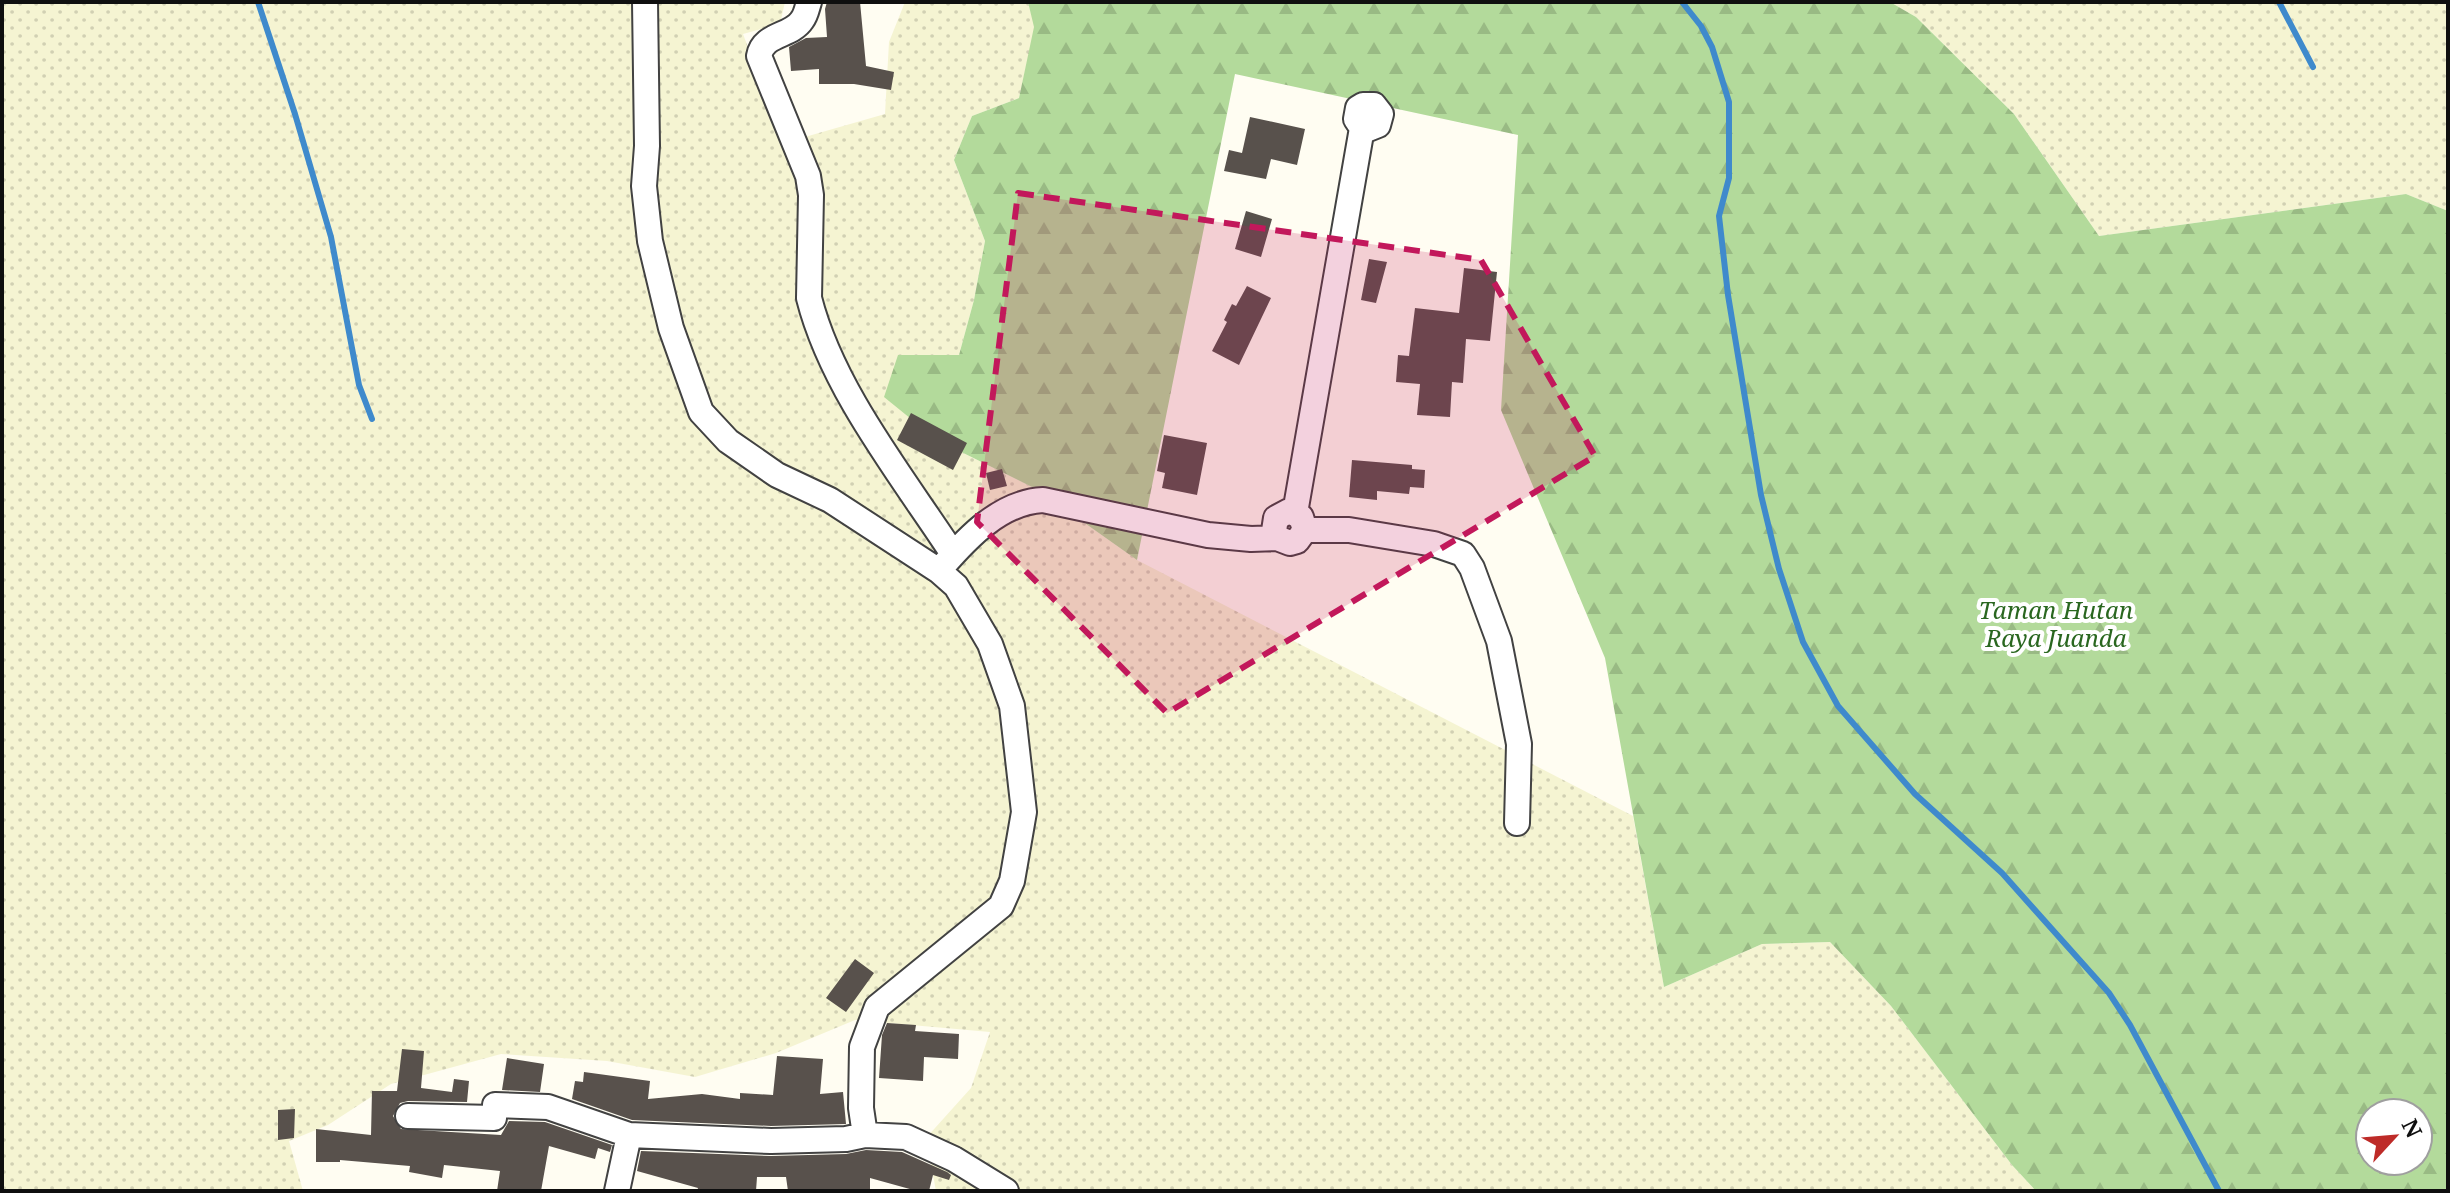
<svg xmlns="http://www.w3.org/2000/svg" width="2450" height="1193" font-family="'Noto Serif',serif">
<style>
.farmland{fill:url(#farmland-dots)}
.forest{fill:url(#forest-firs);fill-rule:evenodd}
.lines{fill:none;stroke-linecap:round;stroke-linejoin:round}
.stream{stroke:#3f8acc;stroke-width:6}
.building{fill:#58514c}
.minor-casing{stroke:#424242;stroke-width:28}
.minor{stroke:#fff;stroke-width:24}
.marked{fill:#c2185b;fill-opacity:0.2;stroke:#c2185b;stroke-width:6;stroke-dasharray:16 10;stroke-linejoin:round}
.labels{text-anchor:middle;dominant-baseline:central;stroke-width:8;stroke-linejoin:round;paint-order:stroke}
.park-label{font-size:24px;font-style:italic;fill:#2a6720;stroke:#fff}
</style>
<defs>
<pattern id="farmland-dots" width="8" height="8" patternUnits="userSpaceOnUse" patternTransform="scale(2)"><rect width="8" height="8" fill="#f5f4d2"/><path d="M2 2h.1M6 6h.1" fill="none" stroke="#d1d0b3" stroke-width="1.8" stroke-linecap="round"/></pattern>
<pattern id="forest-firs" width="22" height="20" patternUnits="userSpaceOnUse" patternTransform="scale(2)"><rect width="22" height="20" fill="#b3da9b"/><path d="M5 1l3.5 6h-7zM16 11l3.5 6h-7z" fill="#99ba84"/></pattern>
</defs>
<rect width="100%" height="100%" fill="#fffdf2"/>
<!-- farmland -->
<path class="farmland" d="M2 2H785L780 24 743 34 784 143 885 114 889 42 905 2H1028L1035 27 1019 98 972 116 954 160 985 241 974 300 959 355H898L937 440 1038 490 1137 560 1633 816 1664 987 1762 944 1830 942 1891 1006 2012 1165 2036 1191H936L926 1138 971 1088 990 1032 855 1020 776 1053 695 1077 607 1061 501 1054 391 1084 328 1125 289 1141 303 1191H2Z
M1890 2H2448V211L2406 194 2099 236 2014 114 1916 17Z"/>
<!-- forest -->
<path class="forest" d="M1028 2H1890L1916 17 2014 114 2099 236 2406 194 2448 211V1191H2036L2012 1165 1891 1006 1830 942 1762 944 1664 987 1605 658 1501 410 1518 135 1235 74 1137 560 1038 490 937 440 884 397 898 355H959L974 300 985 241 954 160 972 116 1019 98 1034 27ZM2370 1113H2418V1161H2370Z"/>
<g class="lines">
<!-- stream -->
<path class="stream" d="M258 2 295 114 331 237 359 385 372 419
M1682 2 1701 26 1712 47 1729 102V178L1719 216 1728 295 1761 495 1779 569 1803 642 1838 706 1915 794 2002 873 2109 993 2130 1025 2219 1191
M2279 2 2313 67"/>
</g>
<!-- building -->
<path class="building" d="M827 2H860L866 66 894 72 891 90 854 84H819V69L791 71 789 47 806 38 827 37 825 9Z
M1250 117 1305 129 1297 165 1271 159 1266 179 1224 171 1229 150 1242 153Z
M1246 211 1272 219 1261 257 1235 249Z
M1369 259 1387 262 1376 303 1361 300Z
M1464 268 1497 272 1490 341 1466 339 1463 383 1452 382 1450 417 1417 415 1420 384 1396 382 1398 355 1409 356 1415 308 1459 313Z
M1247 286 1271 298 1239 365 1212 351 1227 322 1224 320 1232 304 1236 306Z
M911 413 967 443 953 470 897 440Z
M1164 435 1207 443 1197 495 1162 488 1165 473 1157 471Z
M1352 460 1412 465V469L1425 470 1424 488 1410 487 1409 494 1377 491V500L1349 497Z
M1002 469 1007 486 990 490 986 473Z
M855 959 874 973 846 1012 826 998Z
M887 1023 916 1025 915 1031 959 1034 958 1059 924 1057 923 1081 879 1078 882 1035Z
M402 1049 424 1051 421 1088 452 1092 454 1079 469 1081 467 1102 408 1101 400 1103 393 1116 401 1129 501 1135 509 1121 545 1122 612 1145 610 1152 598 1148 595 1159 549 1146 541 1191H497L500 1171 444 1165 442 1178 409 1172 410 1166 340 1160V1162H316V1129L371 1135 372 1091H397Z
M777 1056 823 1059 820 1094 843 1092 846 1124 771 1126 632 1120 572 1099 575 1081 583 1082 584 1072 650 1081 648 1099 702 1094 740 1099V1093L773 1095Z
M507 1058 544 1064 540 1092 502 1090Z
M295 1109 294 1138 278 1140V1110Z
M866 1150 902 1152 947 1172 951 1175 949 1180 933 1175 929 1191H917L870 1178V1191H788L786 1177H757L756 1191H697L698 1188 637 1171 641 1151 771 1156 846 1154Z"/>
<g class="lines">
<defs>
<path id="minor" d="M645 2 647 146 644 186 650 241 671 328 701 412 728 441 777 475 830 500 939 571 956 586 990 644 1012 706 1024 812 1012 881 1001 906 877 1007 862 1047 861 1108 865 1135
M809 2C807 8 806 15 802 20 791 37 763 33 759 56L808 176 811 195 809 298C832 389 902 476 953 554
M1295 513 1362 128 1356 119 1358 108 1363 105H1374L1381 114 1378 125 1368 129 1362 128
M1305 530H1349L1434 544 1463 554 1472 568 1499 641 1519 744 1517 823
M942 567C968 537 1001 502 1043 500L1208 535 1251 539 1277 538 1290 543 1297 541 1305 530 1301 517 1289 511 1276 518 1274 531 1277 538
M408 1116 494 1118 495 1105 548 1107 629 1135 771 1141 846 1139 865 1135 906 1137 954 1159 1006 1191
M617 1191 629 1135"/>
</defs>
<!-- minor casing -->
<use href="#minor" class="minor-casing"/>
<!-- minor -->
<use href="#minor" class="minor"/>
</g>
<!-- marked area -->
<path class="marked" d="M1018 193 1481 260 1595 456 1167 713 977 522Z"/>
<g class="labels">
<!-- park labels -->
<g class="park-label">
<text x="2056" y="609">Taman Hutan<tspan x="2056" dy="28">Raya Juanda</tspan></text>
</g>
</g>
<!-- border -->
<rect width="2450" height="1193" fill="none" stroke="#0f0f0f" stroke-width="8"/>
<!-- north arrow -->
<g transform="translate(2394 1137) rotate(64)"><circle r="38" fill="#ffffff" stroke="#9f9f9f" stroke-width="2"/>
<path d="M0-6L14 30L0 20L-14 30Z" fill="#be2b28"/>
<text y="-12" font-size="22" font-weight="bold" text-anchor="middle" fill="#0f0f0f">N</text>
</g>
</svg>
